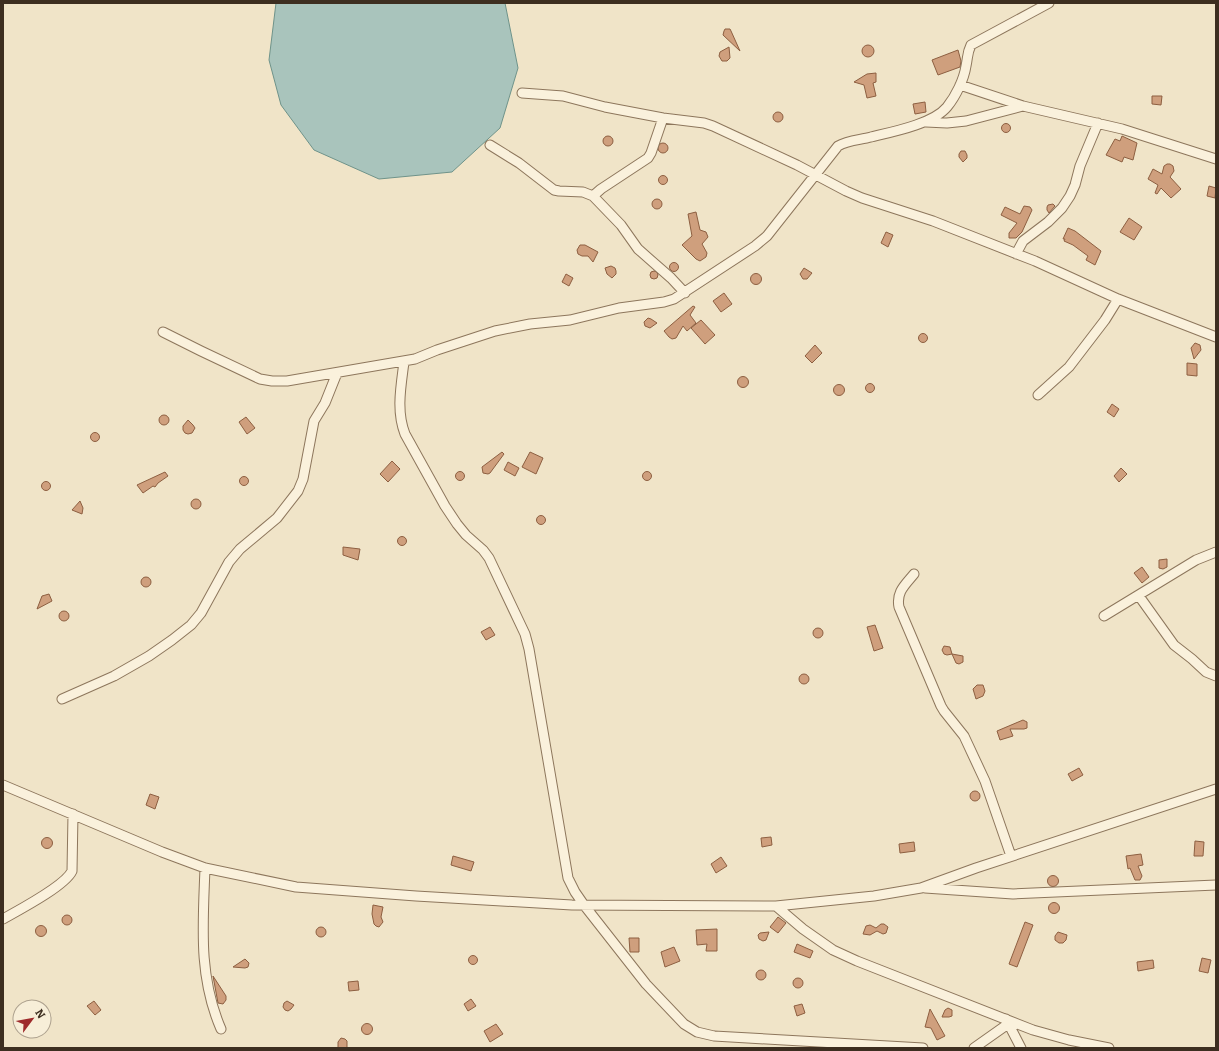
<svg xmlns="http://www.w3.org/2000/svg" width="1219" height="1051" font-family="Bitter,serif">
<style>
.water{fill:#a9c4bc;stroke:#6f938a}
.building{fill:#cf9f7d;stroke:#8d5f41}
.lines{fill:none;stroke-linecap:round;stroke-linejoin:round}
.street-casing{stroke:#8d765c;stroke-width:11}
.street{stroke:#faf1dc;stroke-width:9}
</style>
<rect width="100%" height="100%" fill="#f0e4c8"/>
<!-- water -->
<path class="water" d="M276 3H505L518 68 500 128 452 172 379 179 314 150 281 105 269 60Z"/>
<!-- building -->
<path class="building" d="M725 29H730L731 31 740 51 723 35 724 31Z
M862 51a6 6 0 1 1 12 0a6 6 0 1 1-12 0Z
M729 47 730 58 727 61H722L719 56 720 52Z
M958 50 961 61 960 67 938 75 932 60Z
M876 73V82L873 83 876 96 867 98 864 85 854 82 867 74Z
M1152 96H1162L1161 105 1152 104Z
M925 102 926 112 915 114 913 104Z
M773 117a5 5 0 1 1 10 0a5 5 0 1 1-10 0Z
M1001.5 128a4.5 4.5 0 1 1 9 0a4.5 4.5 0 1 1-9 0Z
M1122 136 1137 143 1133 160 1124 157 1122 162 1106 155 1115 139 1120 141Z
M603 141a5 5 0 1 1 10 0a5 5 0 1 1-10 0Z
M658 148a5 5 0 1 1 10 0a5 5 0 1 1-10 0Z
M961 151H965L967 155V158L963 162 959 157V154Z
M1167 164H1170L1173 166 1174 171 1170 177 1181 189 1171 198 1161 188 1157 194 1155 193 1158 185 1148 179 1153 169 1162 174 1164 166Z
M658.5 180a4.5 4.5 0 1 1 9 0a4.5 4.5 0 1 1-9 0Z
M1209 186 1216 188 1215 198 1207 196Z
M652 204a5 5 0 1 1 10 0a5 5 0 1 1-10 0Z
M1053 204 1055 206 1049 213 1047 210V207L1048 205Z
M1024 206 1030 207 1032 210 1022 232 1016 238H1009V233L1017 223 1001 215 1005 207 1020 214Z
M696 212 700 230 706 232 708 237 702 244 707 253 706 257 700 261 696 259 682 245 692 236 688 214Z
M1129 218 1142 227 1134 240 1120 232Z
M1068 228 1075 231 1101 251 1095 265 1086 260 1088 256 1073 245 1064 241 1065 239H1063Z
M886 232 893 235 888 247 881 243Z
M580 245H585L598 252 593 262 588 256H582L578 254 577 250Z
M669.5 267a4.5 4.5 0 1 1 9 0a4.5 4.5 0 1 1-9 0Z
M611 266 615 268 616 271V274L612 278 607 274 605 268Z
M804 268 812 273 807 279H803L800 274Z
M650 275a4 4 0 1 1 8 0a4 4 0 1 1-8 0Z
M750.5 279a5.5 5.5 0 1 1 11 0a5.5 5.5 0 1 1-11 0Z
M566 274 573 278 569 286 562 282Z
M724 293 732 304 721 312 713 301Z
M693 306 695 307 690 315 696 323 687 331 683 326 676 338 672 339 669 337 664 331Z
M648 318 651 319 657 323 650 328 645 326 644 322Z
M701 320 715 335 705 344 691 328Z
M918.5 338a4.5 4.5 0 1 1 9 0a4.5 4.5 0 1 1-9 0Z
M1195 343 1200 345 1201 350 1194 359 1191 348Z
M815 345 822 353 812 363 805 356Z
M1187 363 1197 364V376L1187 375Z
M737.5 382a5.5 5.5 0 1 1 11 0a5.5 5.5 0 1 1-11 0Z
M865.5 388a4.5 4.5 0 1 1 9 0a4.5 4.5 0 1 1-9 0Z
M833.5 390a5.5 5.5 0 1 1 11 0a5.5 5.5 0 1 1-11 0Z
M1112 404 1119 409 1114 417 1107 412Z
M159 420a5 5 0 1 1 10 0a5 5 0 1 1-10 0Z
M246 417 255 428 247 434 239 422Z
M188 420 193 425 195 428 192 433 188 434 185 433 183 430V426Z
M90.5 437a4.5 4.5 0 1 1 9 0a4.5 4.5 0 1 1-9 0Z
M502 452 504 454 490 473 488 474 483 473 482 467Z
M530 452 543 458 536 474 522 467Z
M392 461 400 469 388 482 380 474Z
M508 462 519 468 515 476 504 470Z
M1121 468 1127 474 1119 482 1114 476Z
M455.5 476a4.5 4.5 0 1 1 9 0a4.5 4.5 0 1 1-9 0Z
M642.5 476a4.5 4.5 0 1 1 9 0a4.5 4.5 0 1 1-9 0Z
M165 472 168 476 158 483 155 487 153 486 143 493 137 485Z
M239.5 481a4.5 4.5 0 1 1 9 0a4.5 4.5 0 1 1-9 0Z
M41.5 486a4.5 4.5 0 1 1 9 0a4.5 4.5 0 1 1-9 0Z
M191 504a5 5 0 1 1 10 0a5 5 0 1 1-10 0Z
M80 501 83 508 82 514 72 510Z
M536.5 520a4.5 4.5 0 1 1 9 0a4.5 4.5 0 1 1-9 0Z
M397.5 541a4.5 4.5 0 1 1 9 0a4.5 4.5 0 1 1-9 0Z
M343 547 360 549 358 560 343 555Z
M1167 559V567L1163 569 1159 568V560Z
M1142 567 1149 577 1142 583 1134 573Z
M141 582a5 5 0 1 1 10 0a5 5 0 1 1-10 0Z
M49 594 52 601 37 609 42 596Z
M59 616a5 5 0 1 1 10 0a5 5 0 1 1-10 0Z
M875 625 883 648 874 651 867 627Z
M490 627 495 635 486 640 481 632Z
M813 633a5 5 0 1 1 10 0a5 5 0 1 1-10 0Z
M944 646 950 647 952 654 947 655 944 654 942 650Z
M952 654 963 656V662L959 664 956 663Z
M799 679a5 5 0 1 1 10 0a5 5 0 1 1-10 0Z
M977 685H983L985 691 983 696 976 699 973 689Z
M1023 720 1027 722V728L1024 729H1010L1013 736 1000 740 997 731Z
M1079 768 1083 775 1072 781 1068 774Z
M970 796a5 5 0 1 1 10 0a5 5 0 1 1-10 0Z
M150 794 159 797 155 809 146 805Z
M771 837 772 845 762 847 761 838Z
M41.5 843a5.5 5.5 0 1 1 11 0a5.5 5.5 0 1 1-11 0Z
M1195 841 1204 842 1203 856H1194Z
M914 842 915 851 900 853 899 844Z
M1141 854 1143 865 1138 866 1142 876 1140 880H1135L1130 868 1128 869 1126 856Z
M453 856 474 862 471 871 451 865Z
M721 857 727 866 716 873 711 864Z
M1047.5 881a5.5 5.5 0 1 1 11 0a5.5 5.5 0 1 1-11 0Z
M1048.5 908a5.5 5.5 0 1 1 11 0a5.5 5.5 0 1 1-11 0Z
M373 905 383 907 381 917 383 922 379 927 376 926 374 924 372 914Z
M62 920a5 5 0 1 1 10 0a5 5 0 1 1-10 0Z
M778 917 786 923 778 933 770 927Z
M1025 922 1033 925 1017 967 1009 964Z
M881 924H884L888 927 886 933 883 934 877 931 870 935 863 934 866 926 870 925 876 928Z
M35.5 931a5.5 5.5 0 1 1 11 0a5.5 5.5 0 1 1-11 0Z
M316 932a5 5 0 1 1 10 0a5 5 0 1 1-10 0Z
M717 929V951H706L707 944 697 945 696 930Z
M769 932 766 940 763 941 759 939 758 935 760 933Z
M1058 932 1067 935 1066 940 1063 943H1059L1055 940V936Z
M629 938H639V952H630Z
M797 944 813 951 810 958 794 952Z
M674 947 680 961 665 967 661 952Z
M468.5 960a4.5 4.5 0 1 1 9 0a4.5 4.5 0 1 1-9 0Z
M1202 958 1211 960 1208 973 1199 971Z
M245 959 249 963 248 967 245 968 233 967Z
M1153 960 1154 968 1138 971 1137 962Z
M756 975a5 5 0 1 1 10 0a5 5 0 1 1-10 0Z
M213 976 226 996V1000L223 1004 218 1003Z
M793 983a5 5 0 1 1 10 0a5 5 0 1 1-10 0Z
M358 981 359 990 349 991 348 982Z
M471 999 476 1006 468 1011 464 1004Z
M94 1001 101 1010 95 1015 87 1006Z
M287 1001 294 1005 291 1009 288 1011 285 1010 283 1007 284 1003Z
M802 1004 805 1013 797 1016 794 1006Z
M948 1008 952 1010V1016L949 1017H942L945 1010Z
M930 1009 945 1036 937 1040 931 1028 925 1027Z
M361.5 1029a5.5 5.5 0 1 1 11 0a5.5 5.5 0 1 1-11 0Z
M496 1024 503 1034 490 1042 484 1031Z
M341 1038 345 1039 347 1041V1048H338V1042Z"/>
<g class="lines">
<defs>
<path id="street" d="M960 85 1023 106 1122 129 1216 159
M522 93 563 96 605 107 663 118 704 123 713 126 797 165 846 191 862 198 933 221 1035 261 1118 299 1216 337
M926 122 947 123 966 121 1023 106
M490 145 519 163 554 190 559 191 583 192 593 196 621 225 638 249 671 278 685 293
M593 196 601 189 648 158 651 153 663 118
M1016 254 1023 241 1048 222 1062 208 1070 196 1075 185 1080 166 1098 123
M163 332 201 351 260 379 272 381H287L415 359 437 350 495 331 530 324 570 320 619 308 664 302 674 299 755 246 767 236 838 146C848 140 860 140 871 137 892 132 933 124 947 107 956 96 964 79 966 66 968 57 967 53 971 45L1049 3
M404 362C401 386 396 411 405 434L445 506 457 524 466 535 483 550 489 558 525 634 529 649 568 878 575 892 584 905 646 984 684 1024 697 1032 714 1036 923 1048
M1038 395 1069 367 1105 320 1118 299
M914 574C905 585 896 592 899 607L941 706 944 711 964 736 985 781 1011 856
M1139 596 1174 645 1192 659 1206 672 1216 676
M1104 616 1196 560 1216 552
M62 699 114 676 149 656 172 640 191 625 201 613 229 562 240 549 277 518 298 491 303 479 314 421 325 403 337 373
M3 785 162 852 205 868 296 887 416 896 572 905 776 906 874 896 921 888 976 868 1216 789
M205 868C203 924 198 976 221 1029
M925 888 1013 894 1216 885
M776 906 803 929 833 950 857 961 1033 1030 1069 1040 1109 1048
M3 919C19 910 65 886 72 871L73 814
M1006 1019 1021 1048
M974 1048 1008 1024"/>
</defs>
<!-- street casing -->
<use href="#street" class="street-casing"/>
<!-- street -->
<use href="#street" class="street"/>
</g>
<!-- border -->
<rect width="1219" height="1051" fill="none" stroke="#3d2e20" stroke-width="8"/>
<!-- north arrow -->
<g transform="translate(32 1019) rotate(58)"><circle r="19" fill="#f7eed8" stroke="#ada18e"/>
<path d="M0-3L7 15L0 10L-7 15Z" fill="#9e2a2b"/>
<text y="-6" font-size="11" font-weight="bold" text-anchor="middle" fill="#3d2e20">N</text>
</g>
</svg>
